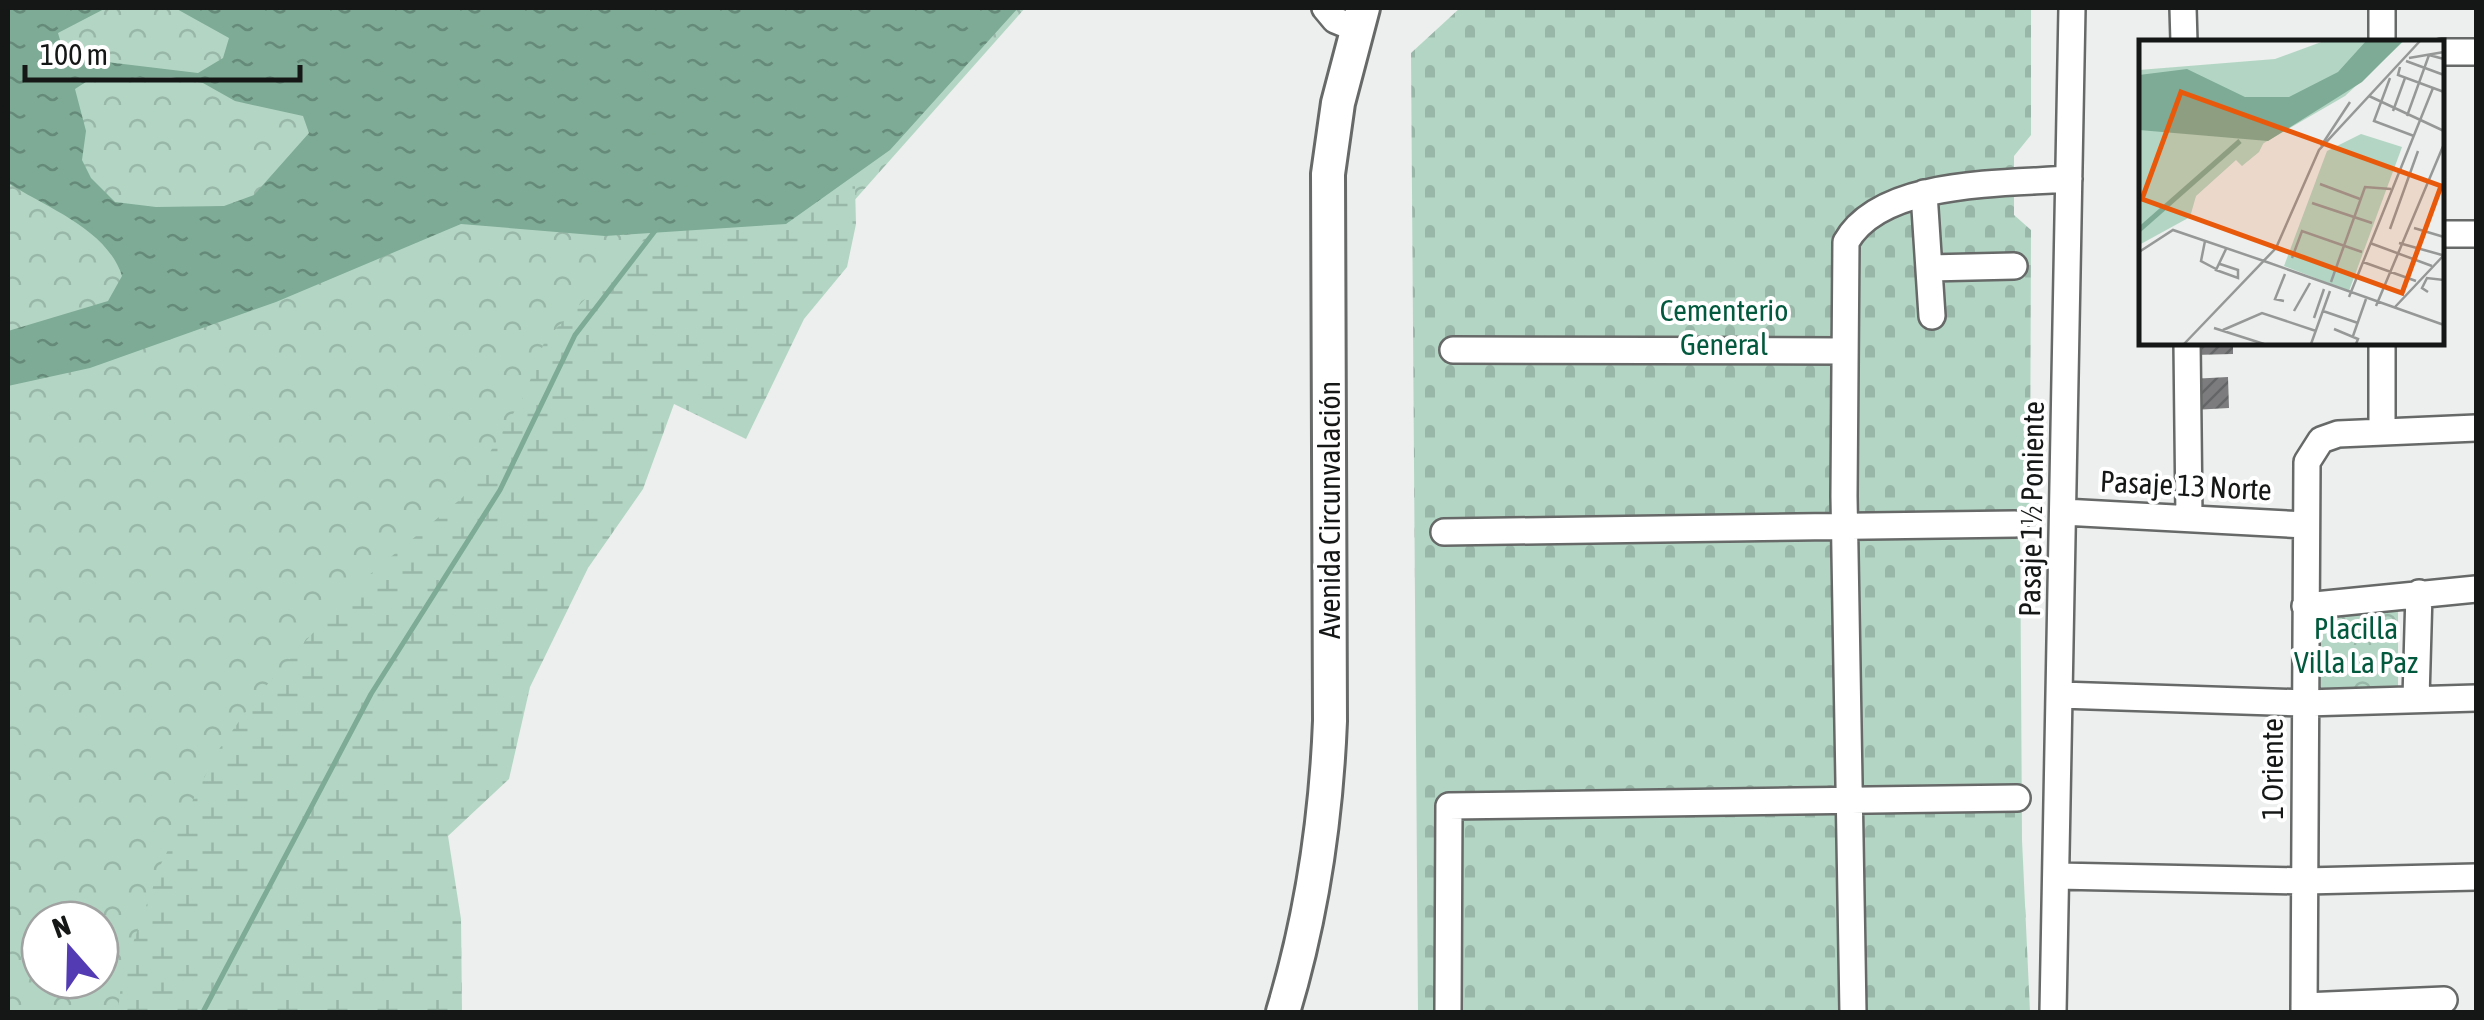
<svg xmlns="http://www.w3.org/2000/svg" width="2484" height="1020" font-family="'Asap Condensed',sans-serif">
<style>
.forest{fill:url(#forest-crowns);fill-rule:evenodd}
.wetland{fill:url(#wetland-marsh)}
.cemetery{fill:url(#cemetery-stones)}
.water{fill:url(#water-ripples);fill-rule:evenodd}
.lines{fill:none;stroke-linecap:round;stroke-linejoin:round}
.stream{stroke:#7eab95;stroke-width:5}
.building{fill:url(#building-hatch)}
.minor-casing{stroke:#666968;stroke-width:30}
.major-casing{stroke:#666968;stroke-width:38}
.minor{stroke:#fff;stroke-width:25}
.major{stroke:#fff;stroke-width:32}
.labels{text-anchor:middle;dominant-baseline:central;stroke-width:8;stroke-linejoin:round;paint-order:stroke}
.park-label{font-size:30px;fill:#02593d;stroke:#fff}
.street-label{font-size:30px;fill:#151616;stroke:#fff}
.inset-river{fill:none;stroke:#7eab95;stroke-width:5}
.inset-road{fill:none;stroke:#969897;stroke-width:2.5}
.view{fill:#e8590c;fill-opacity:0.15;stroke:#e8590c;stroke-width:5}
.inset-edge{fill:none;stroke:#151616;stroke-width:5}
</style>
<defs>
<pattern id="forest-crowns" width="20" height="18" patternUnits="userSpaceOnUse" patternTransform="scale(2.5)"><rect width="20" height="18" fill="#b3d6c4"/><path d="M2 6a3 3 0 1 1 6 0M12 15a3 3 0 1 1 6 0" fill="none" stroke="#99b7a8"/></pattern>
<pattern id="wetland-marsh" width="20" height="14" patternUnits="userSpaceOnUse" patternTransform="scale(2.5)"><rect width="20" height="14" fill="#b3d6c4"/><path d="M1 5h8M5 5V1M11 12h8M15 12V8" fill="none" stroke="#99b7a8"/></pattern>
<pattern id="cemetery-stones" width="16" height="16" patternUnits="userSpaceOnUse" patternTransform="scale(2.5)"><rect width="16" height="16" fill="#b3d6c4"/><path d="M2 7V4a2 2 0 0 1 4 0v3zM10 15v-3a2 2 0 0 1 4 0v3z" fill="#99b7a8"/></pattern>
<pattern id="water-ripples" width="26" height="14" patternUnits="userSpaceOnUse" patternTransform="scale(2.5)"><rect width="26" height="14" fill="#7eab95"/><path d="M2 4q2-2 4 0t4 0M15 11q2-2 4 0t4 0" fill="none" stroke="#668a79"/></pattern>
<pattern id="building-hatch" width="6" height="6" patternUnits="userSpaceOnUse" patternTransform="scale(2.5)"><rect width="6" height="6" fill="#7c7c7e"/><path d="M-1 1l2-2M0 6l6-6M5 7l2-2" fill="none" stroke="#646566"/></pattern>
</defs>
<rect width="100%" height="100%" fill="#ecefed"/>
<!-- forest -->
<path class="forest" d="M8 8H1025L568 523 238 1012H8ZM40 920H100V980H40Z
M2398 601V687L2316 689 2314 604Z"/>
<!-- wetland -->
<path class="wetland" d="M854 149 856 224 847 267 804 319 746 439 674 404 643 489 588 568 530 687 509 779 448 836 461 919 462 1012H118L122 974 161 864 217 752 258 695 351 590 463 497 525 394 545 340 644 239 781 153Z"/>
<!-- cemetery -->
<path class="cemetery" d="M1460 8H2031V135L2014 156V215L2031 230 2030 508 2020 510 2022 840 2030 1012H1418L1411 53Z"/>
<!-- water -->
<path class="water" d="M8 8H106L58 33 65 57 198 73 223 58 229 38 175 8H1018L890 150 786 224 605 236 461 224 276 302 90 368 8 386V331L108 301 122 276C107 229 47 208 8 183ZM171 77 203 83 235 101 303 116 309 133 254 195 224 206 156 207 115 202 91 178 82 160 86 131 75 89 92 78Z"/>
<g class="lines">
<!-- stream -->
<path class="stream" d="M203 1012 371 694 500 490 575 335 658 227"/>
</g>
<!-- building -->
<path class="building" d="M2194 342H2233V354L2194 355Z
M2228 377 2229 408 2193 410 2191 379Z"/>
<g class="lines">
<defs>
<path id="minor" d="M1325 8 1335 20 1357 29
M2183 8 2184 42
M2382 8V42
M2442 52H2476
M1924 193 1932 316
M2442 234H2476
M1929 268 2014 266
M2187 342 2189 516
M1453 350 1843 351
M2382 431V342
M2063 512 2305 525
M1444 532 2015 524
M2305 606 2476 589
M2060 695 2305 703 2476 698
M2416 698 2419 593
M2057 876 2305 881 2476 877
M2304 1006 2444 1000
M1448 1012 1449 806 2017 798
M1853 1012 1844 496 1846 242C1881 179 2006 184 2069 179
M2053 1012 2072 8
M2304 1012 2307 462 2321 440 2338 434 2476 428"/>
<path id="major" d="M1283 1012C1312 916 1326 821 1330 721L1328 174 1338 103 1363 8"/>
</defs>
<!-- minor casing -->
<use href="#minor" class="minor-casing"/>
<!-- major casing -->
<use href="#major" class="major-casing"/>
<!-- minor -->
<use href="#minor" class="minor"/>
<!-- major -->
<use href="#major" class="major"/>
</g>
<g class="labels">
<!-- park labels -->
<g class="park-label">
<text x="1724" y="310">Cementerio<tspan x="1724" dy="34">General</tspan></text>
<text x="2356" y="628">Placilla<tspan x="2356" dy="34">Villa La Paz</tspan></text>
</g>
<!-- street labels -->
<g class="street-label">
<text transform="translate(2186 485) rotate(3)">Pasaje 13 Norte</text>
<text transform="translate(2031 509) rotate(-89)">Pasaje 1½ Poniente</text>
<text transform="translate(1329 510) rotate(-90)">Avenida Circunvalación</text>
<text transform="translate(2272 769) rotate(-90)">1 Oriente</text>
</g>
</g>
<!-- overview -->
<g transform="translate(2139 40)">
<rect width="305" height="305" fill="#ecefed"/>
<path d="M185 1H265L206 56 82 128 0 187V30L136 19Z" fill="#b3d6c4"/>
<path d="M118 98 126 100 120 112 103 126 97 120 57 156 51 177 0 205V181L36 139Z" fill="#b3d6c4"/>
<path d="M222 94 263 107 210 251 145 226 188 111Z" fill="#b3d6c4"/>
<path d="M227 1H264L223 42 129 101 0 90V35L48 29 106 57H150L199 32Z" fill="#7eab95"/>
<path class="inset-river" d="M0 190 101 101"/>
<path class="inset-road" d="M270 18 305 12M267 21 305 35M261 27 259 35 305 52M251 38 235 81 275 96M230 56 305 91M254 71 266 38M268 76 290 15 305 19M182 106 211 62M181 144 221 159M173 163 233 183M275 188 305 197M251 189 279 111M66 201 62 221 77 229M231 203 293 226M260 203 303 215M0 212 34 190 125 221M153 218 163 191 223 212M125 221 305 285M224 222 277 241M81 224 99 230V238L77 230 87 209M192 242 226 147 252 149M289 252 283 248 288 238 305 240M210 257 294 48M145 261 136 259 146 234M237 266 305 104M256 267 305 215M155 271 171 243M184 271 219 283M175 278 185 249M75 288 125 304M195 289 219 299 217 304M84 290 123 273 177 291M214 296 227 259M45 304 137 208 180 110 281 1M172 304 191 251"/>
<path class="view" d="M42 52 302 146 263 253 3 159Z"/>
<rect width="305" height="305" class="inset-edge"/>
</g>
<!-- border -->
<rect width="2484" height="1020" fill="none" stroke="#151616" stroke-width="20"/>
<!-- north arrow -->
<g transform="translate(70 950) rotate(340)"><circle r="48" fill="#ffffff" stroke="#a1a2a2" stroke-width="2.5"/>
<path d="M0-8L18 38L0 25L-18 38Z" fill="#523bb3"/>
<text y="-15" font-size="28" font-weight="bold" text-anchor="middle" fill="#151616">N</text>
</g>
<!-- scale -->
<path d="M25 65v15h275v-15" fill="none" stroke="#151616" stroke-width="5"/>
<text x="40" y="65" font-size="30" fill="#151616" stroke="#ffffff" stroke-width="8" paint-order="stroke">100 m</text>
</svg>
